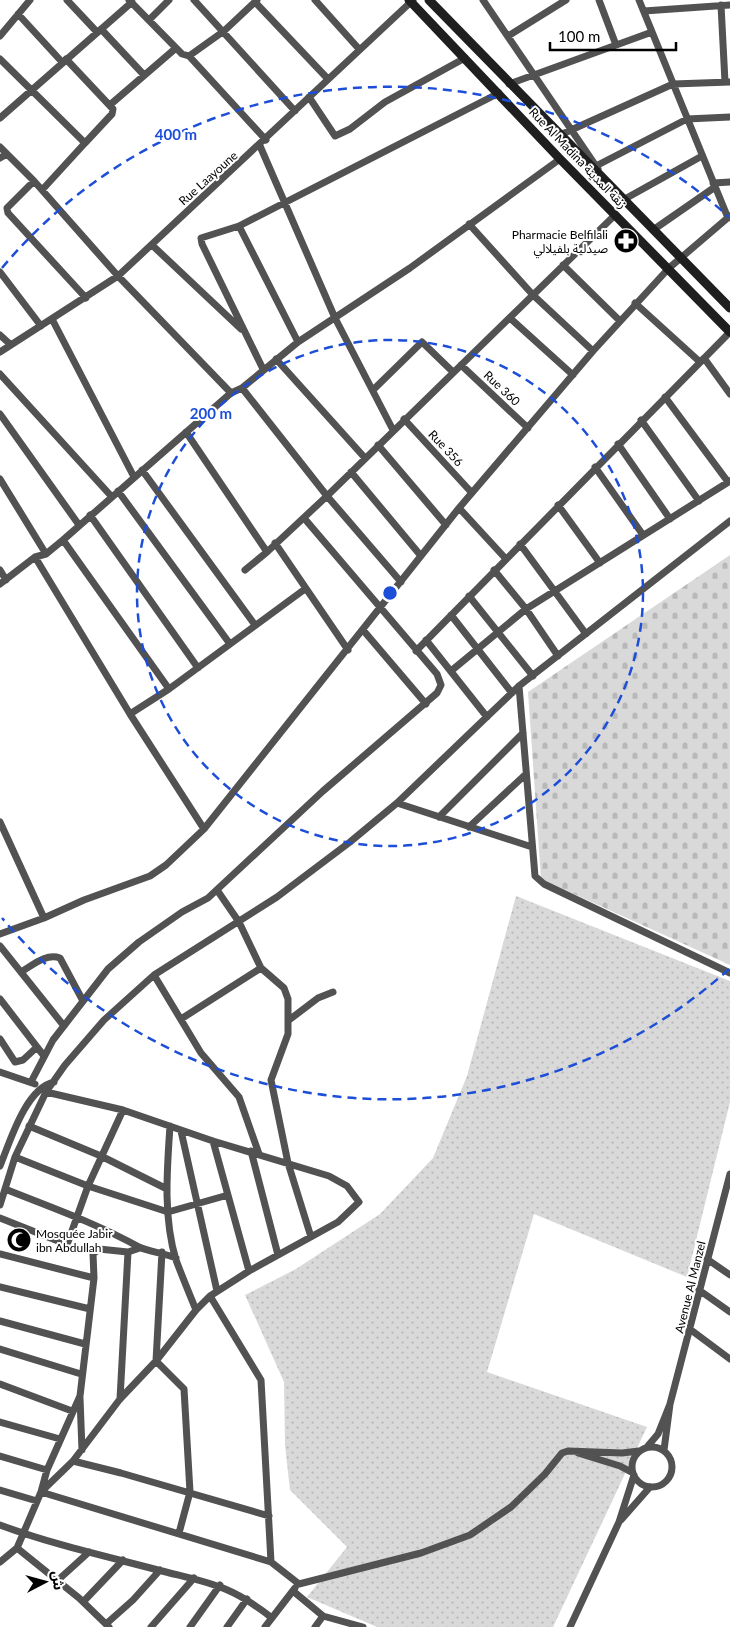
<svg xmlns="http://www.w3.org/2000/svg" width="730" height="1627" font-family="Lato,'Noto Sans Arabic',sans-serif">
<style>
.grass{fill:url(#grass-dots)}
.cemetery{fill:url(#cemetery-stones)}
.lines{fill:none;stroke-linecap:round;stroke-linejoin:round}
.street{stroke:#525252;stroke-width:7}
.secondary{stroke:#1f1f1f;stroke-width:9}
.ring{fill:none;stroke:#1d4ed8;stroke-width:2.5;stroke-dasharray:9 6}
.labels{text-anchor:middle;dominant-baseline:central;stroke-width:4;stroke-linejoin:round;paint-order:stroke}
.street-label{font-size:12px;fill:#000;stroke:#fff}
.poi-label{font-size:12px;fill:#000;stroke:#fff;text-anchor:end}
.centre{fill:#1d4ed8;stroke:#fff;stroke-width:2.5}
.ring-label{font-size:15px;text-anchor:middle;font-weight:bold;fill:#1d4ed8;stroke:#fff;stroke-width:4;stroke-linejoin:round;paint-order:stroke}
</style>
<defs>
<pattern id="grass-dots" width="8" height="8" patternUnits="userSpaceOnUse" patternTransform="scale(1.25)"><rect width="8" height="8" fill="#d9d9d9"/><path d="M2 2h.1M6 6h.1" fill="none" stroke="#b8b8b8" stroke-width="1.8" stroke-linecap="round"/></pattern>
<pattern id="cemetery-stones" width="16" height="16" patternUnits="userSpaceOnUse" patternTransform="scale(1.25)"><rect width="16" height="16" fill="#d9d9d9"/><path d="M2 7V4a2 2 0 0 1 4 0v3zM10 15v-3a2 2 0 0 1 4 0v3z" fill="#b8b8b8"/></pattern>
</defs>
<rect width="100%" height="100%" fill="#fff"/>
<!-- grass -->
<path class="grass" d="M516 896 730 981V1102L687 1277 534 1214 487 1372 647 1427 553 1627H377L307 1597 347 1547 290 1490 285 1445 284 1382 245 1295 296 1269 380 1214 433 1158 467 1076Z"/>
<!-- cemetery -->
<path class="cemetery" d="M730 555V965L541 879 528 692Z"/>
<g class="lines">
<!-- street -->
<path class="street" d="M67 0 97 32
M129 0 182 54 189 56 224 31 257 0
M194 0 295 111
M315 0 359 49
M483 0 598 169
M599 0 616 45
M639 0 728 218
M255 2 327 78
M721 5 725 82
M644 11 730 5
M18 14 62 62
M149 20 169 0
M101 29 144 75
M0 36 30 0
M508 36 566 0
M189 56 266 140
M0 59 85 143 42 190
M66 59 113 109 112 114 85 143
M509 84 652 32
M309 97 335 136 350 129 385 102 465 58
M111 104 176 48
M0 118 132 2
M560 135 673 84 730 82
M260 146 335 318 393 430
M0 147 34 181 118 276 231 393
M0 158 7 154
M592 168 687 119 730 117
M34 181 7 208 8 213 86 298
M713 183 730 182
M623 200 702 156
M469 224 533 295 593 351
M239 226 298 342
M653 230 715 187
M152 245 241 329
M563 265 620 321
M0 272 41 326
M635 303 700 362
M510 318 573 375
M52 319 134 477
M0 335 11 345
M0 352 118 276 413 0
M704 358 730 394
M276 359 365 458
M461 365 528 428
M263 369 202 244 201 238 239 226 499 93
M0 374 112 497
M242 388 327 496 401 582
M373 390 422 342 453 372
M665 397 728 482
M0 414 79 525
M404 419 472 493
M641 420 699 501
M186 432 267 552
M618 444 670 519
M378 445 446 525
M595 467 643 535
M142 470 255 625
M351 472 421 556
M0 479 46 554
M118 491 230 644
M558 505 600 563
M459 508 506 559
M90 515 198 668
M63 540 169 689
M275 543 348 650
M520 544 586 634
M35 557 130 714 204 829
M0 570 6 580
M245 570 267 552 327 496 615 215
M494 570 526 609 558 656
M0 584 35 557 46 554 63 540 231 393 242 388 298 342 410 268 560 159
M469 596 533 676
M451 615 512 693
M363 630 426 704
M426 640 487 717
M416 651 730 332
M451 671 526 609 730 481
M519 686 535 876 544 884 730 973
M130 714 169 689 305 589
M397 803 532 847
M439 817 523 733
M0 822 44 918
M469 827 526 774
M217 890 239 922 261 968 284 988 288 999V1034L271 1080 288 1163 311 1237
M0 934 44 918 84 900 150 876 166 865 204 829 459 508 593 351 669 268 730 216
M0 946 64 1026
M21 972C33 965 46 953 60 958L83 1001
M154 975 201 1053 239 1097 259 1154
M0 999 44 1056
M181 1019 261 968
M289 1020 318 998 333 992
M0 1039 15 1062 23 1060 37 1047
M0 1072 35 1084
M31 1082 53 1040 108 969 139 942 182 912 208 898 323 791 437 693 441 685 437 674 304 518
M46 1092 123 1110 213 1141 329 1176 347 1186 359 1202 338 1222 249 1271 210 1296 196 1310 156 1361 120 1399 73 1461 41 1492 271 1562 299 1584 421 1553 470 1535 511 1507 545 1474 562 1453 568 1451 622 1453 639 1451
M29 1126 101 1156 167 1189
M170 1126C167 1170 163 1217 176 1260 182 1276 189 1293 196 1310
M181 1131 217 1291
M213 1141 249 1271
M251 1151 278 1255
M15 1157 88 1186 168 1212 228 1195
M0 1166C10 1142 25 1089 54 1082
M5 1189C50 1207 96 1223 139 1247 150 1252 164 1253 176 1258
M0 1205 15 1157 46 1092 65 1065 104 1020 154 975 277 897 350 842 397 803 519 686 730 521
M0 1218 63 1243 68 1242 88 1186 123 1110
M162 1252 156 1361 184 1389 190 1492 179 1533
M0 1254 94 1278
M707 1259 730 1275
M0 1287 90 1309
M699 1290 730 1312
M210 1296 261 1380 271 1562
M0 1321 85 1344
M691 1330 730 1359
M0 1349 81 1374
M0 1384 72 1411
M80 1398 82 1450
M120 1399 128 1252
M0 1422 60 1439
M632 1467a20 20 0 1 1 40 0a20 20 0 1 1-40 0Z
M647 1447 658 1434 670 1404
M664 1450 670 1404 730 1174
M578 1453 620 1466 633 1473
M0 1456 47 1470
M73 1461 121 1473 269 1516
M0 1490 37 1501
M621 1520 650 1487
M0 1525C51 1544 105 1556 158 1570 208 1583 229 1584 272 1618
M17 1548 79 1598 109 1627
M0 1562 17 1548 41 1492 47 1470 80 1396 94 1278 93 1254 99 1249 128 1252 140 1248
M57 1581 89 1552
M293 1591 323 1616 363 1627
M83 1602 123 1560
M106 1624 133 1600 160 1570
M151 1627 194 1578
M190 1627 220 1585
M227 1627 247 1599
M265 1627 295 1588
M315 1627 323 1616
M570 1627 619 1522 634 1475"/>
<!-- secondary -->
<path class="secondary" d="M409 0 560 159 730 332
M429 0 730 308"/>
</g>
<!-- distance rings -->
<g class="ring">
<circle cx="390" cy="593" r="253"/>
<path d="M729 969A506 506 0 0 1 2 918M2 268A506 506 0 0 1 729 217"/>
</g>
<!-- icons -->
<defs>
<symbol id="pharmacy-disc" viewBox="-11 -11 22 22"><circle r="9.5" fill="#000" stroke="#fff"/><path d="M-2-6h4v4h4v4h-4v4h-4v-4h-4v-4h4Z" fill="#fff"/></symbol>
<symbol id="mosque-disc" viewBox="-11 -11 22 22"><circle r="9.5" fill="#000" stroke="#fff"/><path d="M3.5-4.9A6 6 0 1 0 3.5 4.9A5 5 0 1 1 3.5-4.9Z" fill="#fff"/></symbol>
</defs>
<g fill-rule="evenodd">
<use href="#pharmacy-disc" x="612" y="227" width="28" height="28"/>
<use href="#mosque-disc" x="5" y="1226" width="28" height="28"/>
</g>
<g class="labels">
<!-- street labels -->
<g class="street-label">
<text transform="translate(578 158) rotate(46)">Rue Al Madina زنقة المدينة</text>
<text transform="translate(208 178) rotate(-42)">Rue Laayoune</text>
<text transform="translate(502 388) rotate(43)">Rue 360</text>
<text transform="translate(446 448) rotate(47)">Rue 356</text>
<text transform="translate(690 1287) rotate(-76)">Avenue Al Manzel</text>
</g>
<!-- poi labels -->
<g class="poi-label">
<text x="608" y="234">Pharmacie Belfilali<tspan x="608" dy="14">صيدلية بلفيلالي</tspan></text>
<text x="36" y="1233" text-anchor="start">Mosquée Jabir<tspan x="36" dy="14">ibn Abdullah</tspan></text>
</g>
</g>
<circle cx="390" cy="593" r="8" class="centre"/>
<g class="ring-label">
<text x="176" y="140">400 m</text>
<text x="211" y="419">200 m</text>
</g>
<!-- north arrow -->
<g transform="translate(45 1582) rotate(84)" stroke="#ffffff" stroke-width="4" paint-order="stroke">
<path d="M0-4L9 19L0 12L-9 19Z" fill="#000000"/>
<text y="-8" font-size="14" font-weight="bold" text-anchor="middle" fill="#000000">ش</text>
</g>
<!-- scale -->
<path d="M550 42v8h126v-8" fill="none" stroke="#000000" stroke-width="2.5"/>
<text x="558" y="42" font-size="15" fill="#000000" stroke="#ffffff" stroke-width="4" paint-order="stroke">100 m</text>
</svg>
